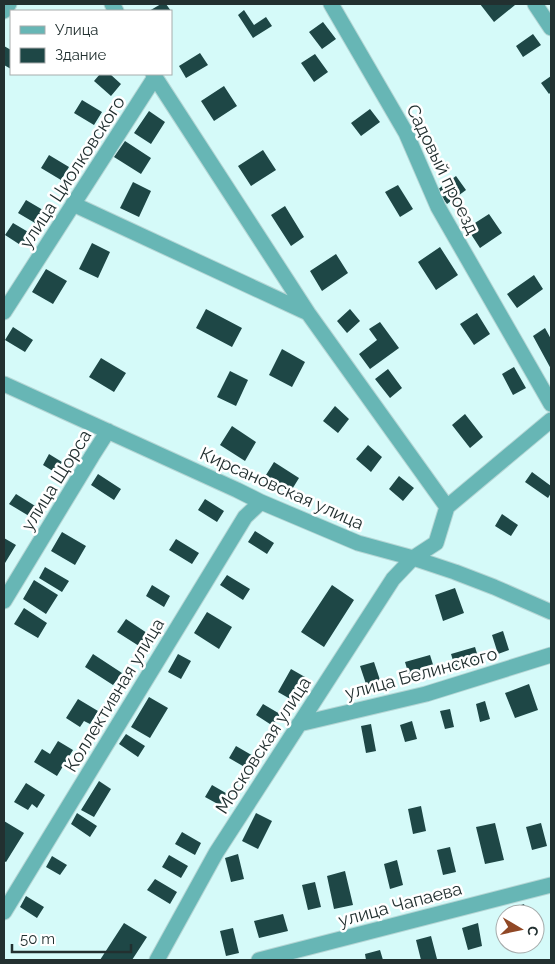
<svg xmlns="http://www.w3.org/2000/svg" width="555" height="964" font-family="Raleway,sans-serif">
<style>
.building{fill:#1e4746}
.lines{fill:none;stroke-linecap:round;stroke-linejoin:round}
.street-casing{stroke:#b5d6d5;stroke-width:17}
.street{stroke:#67b6b5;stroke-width:15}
.labels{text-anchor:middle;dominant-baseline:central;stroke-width:5;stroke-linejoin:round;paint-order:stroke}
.street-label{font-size:18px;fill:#223030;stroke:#fff}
</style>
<rect width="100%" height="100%" fill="#d5faf9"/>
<!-- building -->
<path class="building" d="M161 4H166L171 11H149Z
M480 4H515V5L494 22Z
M244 10 254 25 266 17 272 26 253 38 238 15Z
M323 22 336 39 322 49 309 32Z
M533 34 541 45 523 57 516 46Z
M4 46 11 50V69L4 65Z
M200 53 208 65 186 78 179 66Z
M315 54 328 72 314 82 301 63Z
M100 74H110L121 84 111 96 94 81Z
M551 76V92L549 94 541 83Z
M224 86 237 106 214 121 201 101Z
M82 100 102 112 94 125 74 113Z
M370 109 380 122 361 136 351 123Z
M149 111 165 122 151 144 134 133Z
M125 141 151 158 141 174 114 157Z
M263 150 276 170 251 186 238 166Z
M49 155 69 167 61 180 41 168Z
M456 176 466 190 447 204 437 190Z
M133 182 151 191 139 217 120 208Z
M398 185 413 209 400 217 385 192Z
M26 200 43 210 35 223 18 213Z
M285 206 304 237 291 246 271 215Z
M489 214 502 233 480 248 467 228Z
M13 223 30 233 22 246 5 235Z
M92 243 110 252 98 278 79 269Z
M440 247 458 275 436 290 418 262Z
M336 254 348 273 322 291 310 271Z
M46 269 67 281 53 304 32 292Z
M534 275 543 289 517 308 507 294Z
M206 309 242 328 232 347 196 328Z
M350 309 360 321 347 333 337 321Z
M477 313 490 334 474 345 460 324Z
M380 322 399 348 370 369 359 354 377 340 369 329Z
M13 327 33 340 25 352 5 340Z
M545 328 551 339V369L533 336Z
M282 349 305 362 292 387 269 375Z
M101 358 126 373 114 392 89 377Z
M514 367 526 388 513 395 502 374Z
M388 369 402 388 390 398 375 379Z
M230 371 248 380 236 406 217 397Z
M335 406 349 419 338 433 323 421Z
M465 414 483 437 470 448 452 425Z
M232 426 256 442 245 461 220 445Z
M368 445 382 457 371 472 356 459Z
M49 454 62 462 56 473 43 465Z
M274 462 299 478 291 491 266 475Z
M532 472 551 486V493L548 498 525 482Z
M98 474 121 489 114 500 91 485Z
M399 476 414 488 403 501 389 489Z
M16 494 40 509 34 519 9 504Z
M205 499 224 511 217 522 198 510Z
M502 514 518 525 511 536 495 526Z
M255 531 274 543 267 554 248 542Z
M62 532 86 546 75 565 51 551Z
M4 538 16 545 5 563 4 562Z
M176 539 199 553 192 564 169 550Z
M45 567 69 581 62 592 39 578Z
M227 575 250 589 243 600 220 585Z
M34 580 58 595 46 614 23 599Z
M152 585 170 596 164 607 146 596Z
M332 585 354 600 324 647 301 632Z
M455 588 464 613 443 621 435 595Z
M24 608 47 623 38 638 14 624Z
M207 612 232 627 219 649 194 633Z
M126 619 147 633 139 646 117 632Z
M503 631 509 650 498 654 492 635Z
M475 647 479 660 455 667 451 654Z
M93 654 122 673 113 685 85 667Z
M178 654 191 661 181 679 168 672Z
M430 655 435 671 410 679 405 662Z
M374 662 381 683 367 687 360 666Z
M291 669 305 677 292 700 278 692Z
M529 684 538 710 515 718 505 693Z
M149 697 168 708 150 738 131 727Z
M78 699 98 711 90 724 84 721 80 727 66 718Z
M485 701 490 719 480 722 476 704Z
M263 704 280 714 273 726 256 715Z
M450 709 454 727 445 729 440 711Z
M412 721 417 739 405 742 400 725Z
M371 724 376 751 366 753 361 726Z
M126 734 145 746 138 757 119 744Z
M58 741 73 750 57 776 34 762 42 749 50 754Z
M236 746 255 757 248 769 229 758Z
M99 781 111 789 94 817 81 810Z
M26 783 45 795 37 808 32 804 28 810 14 802Z
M212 785 231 796 225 808 205 797Z
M421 806 426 831 413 834 408 809Z
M77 813 97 826 90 837 71 824Z
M256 813 272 821 258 849 242 841Z
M4 821 24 833 6 862 4 861Z
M495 823 504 860 485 864 476 827Z
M541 823 547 846 532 850 526 827Z
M182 832 201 843 195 855 175 844Z
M450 847 456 872 443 875 437 850Z
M238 854 244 879 231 882 225 858Z
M169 855 188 866 181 878 162 867Z
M52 856 67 865 60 875 46 867Z
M397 860 403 885 390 889 384 864Z
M345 871 353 905 334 909 327 876Z
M155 879 177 892 170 904 147 890Z
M315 882 321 907 308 910 302 885Z
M26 896 44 907 37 918 20 907Z
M524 904 527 914H511L509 909Z
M283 914 288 931 259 938 254 921Z
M124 923 147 937 132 960H100Z
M478 923 482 946 468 950 462 928Z
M233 928 239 953 226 956 220 931Z
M431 936 437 959 421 960 416 940Z
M380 950 383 960H366L365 954Z"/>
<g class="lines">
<defs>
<path id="street" d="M112 4 116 11
M331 4 406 133 438 207 551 404
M535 4 551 28
M4 11 9 4
M153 74 308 313 447 507
M73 204 308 313
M4 312 155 77
M4 384 237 490 261 502 358 543 413 558 455 572 494 587 551 612
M4 601 92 456 108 431
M299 724 426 694 551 655
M4 912 245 517 261 502
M157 960 216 853 393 579 413 558 436 543 447 507 551 420
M259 960 551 885"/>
</defs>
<!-- street casing -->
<use href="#street" class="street-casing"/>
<!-- street -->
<use href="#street" class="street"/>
</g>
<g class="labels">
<!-- street labels -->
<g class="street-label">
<text transform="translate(443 169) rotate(64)">Садовый проезд</text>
<text transform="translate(72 172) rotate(-57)">улица Циолковского</text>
<text transform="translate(56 480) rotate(-58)">улица Щорса</text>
<text transform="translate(282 488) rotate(24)">Кирсановская улица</text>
<text transform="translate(421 673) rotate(-15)">улица Белинского</text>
<text transform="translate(114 695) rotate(-59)">Коллективная улица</text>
<text transform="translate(263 745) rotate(-57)">Московская улица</text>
<text transform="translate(400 904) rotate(-15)">улица Чапаева</text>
</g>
</g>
<!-- border -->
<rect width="555" height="964" fill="none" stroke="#223030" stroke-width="10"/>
<!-- legend -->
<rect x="10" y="10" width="162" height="65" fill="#ffffff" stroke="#a7acac"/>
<rect x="20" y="26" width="25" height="8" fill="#67b6b5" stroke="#a7acac"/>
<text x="55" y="35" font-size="15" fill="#223030">Улица</text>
<rect x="20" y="48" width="25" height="15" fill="#1e4746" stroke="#a7acac"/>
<text x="55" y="60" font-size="15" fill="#223030">Здание</text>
<!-- north arrow -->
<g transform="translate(520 929) rotate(99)"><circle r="24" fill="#ffffff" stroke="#a7acac"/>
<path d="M0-4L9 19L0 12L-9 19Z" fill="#904826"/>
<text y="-8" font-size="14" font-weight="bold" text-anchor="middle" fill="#223030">С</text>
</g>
<!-- scale -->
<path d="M12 944v8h119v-8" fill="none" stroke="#223030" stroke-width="2.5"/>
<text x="20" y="944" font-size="15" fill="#223030" stroke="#ffffff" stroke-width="4" paint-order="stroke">50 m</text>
</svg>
